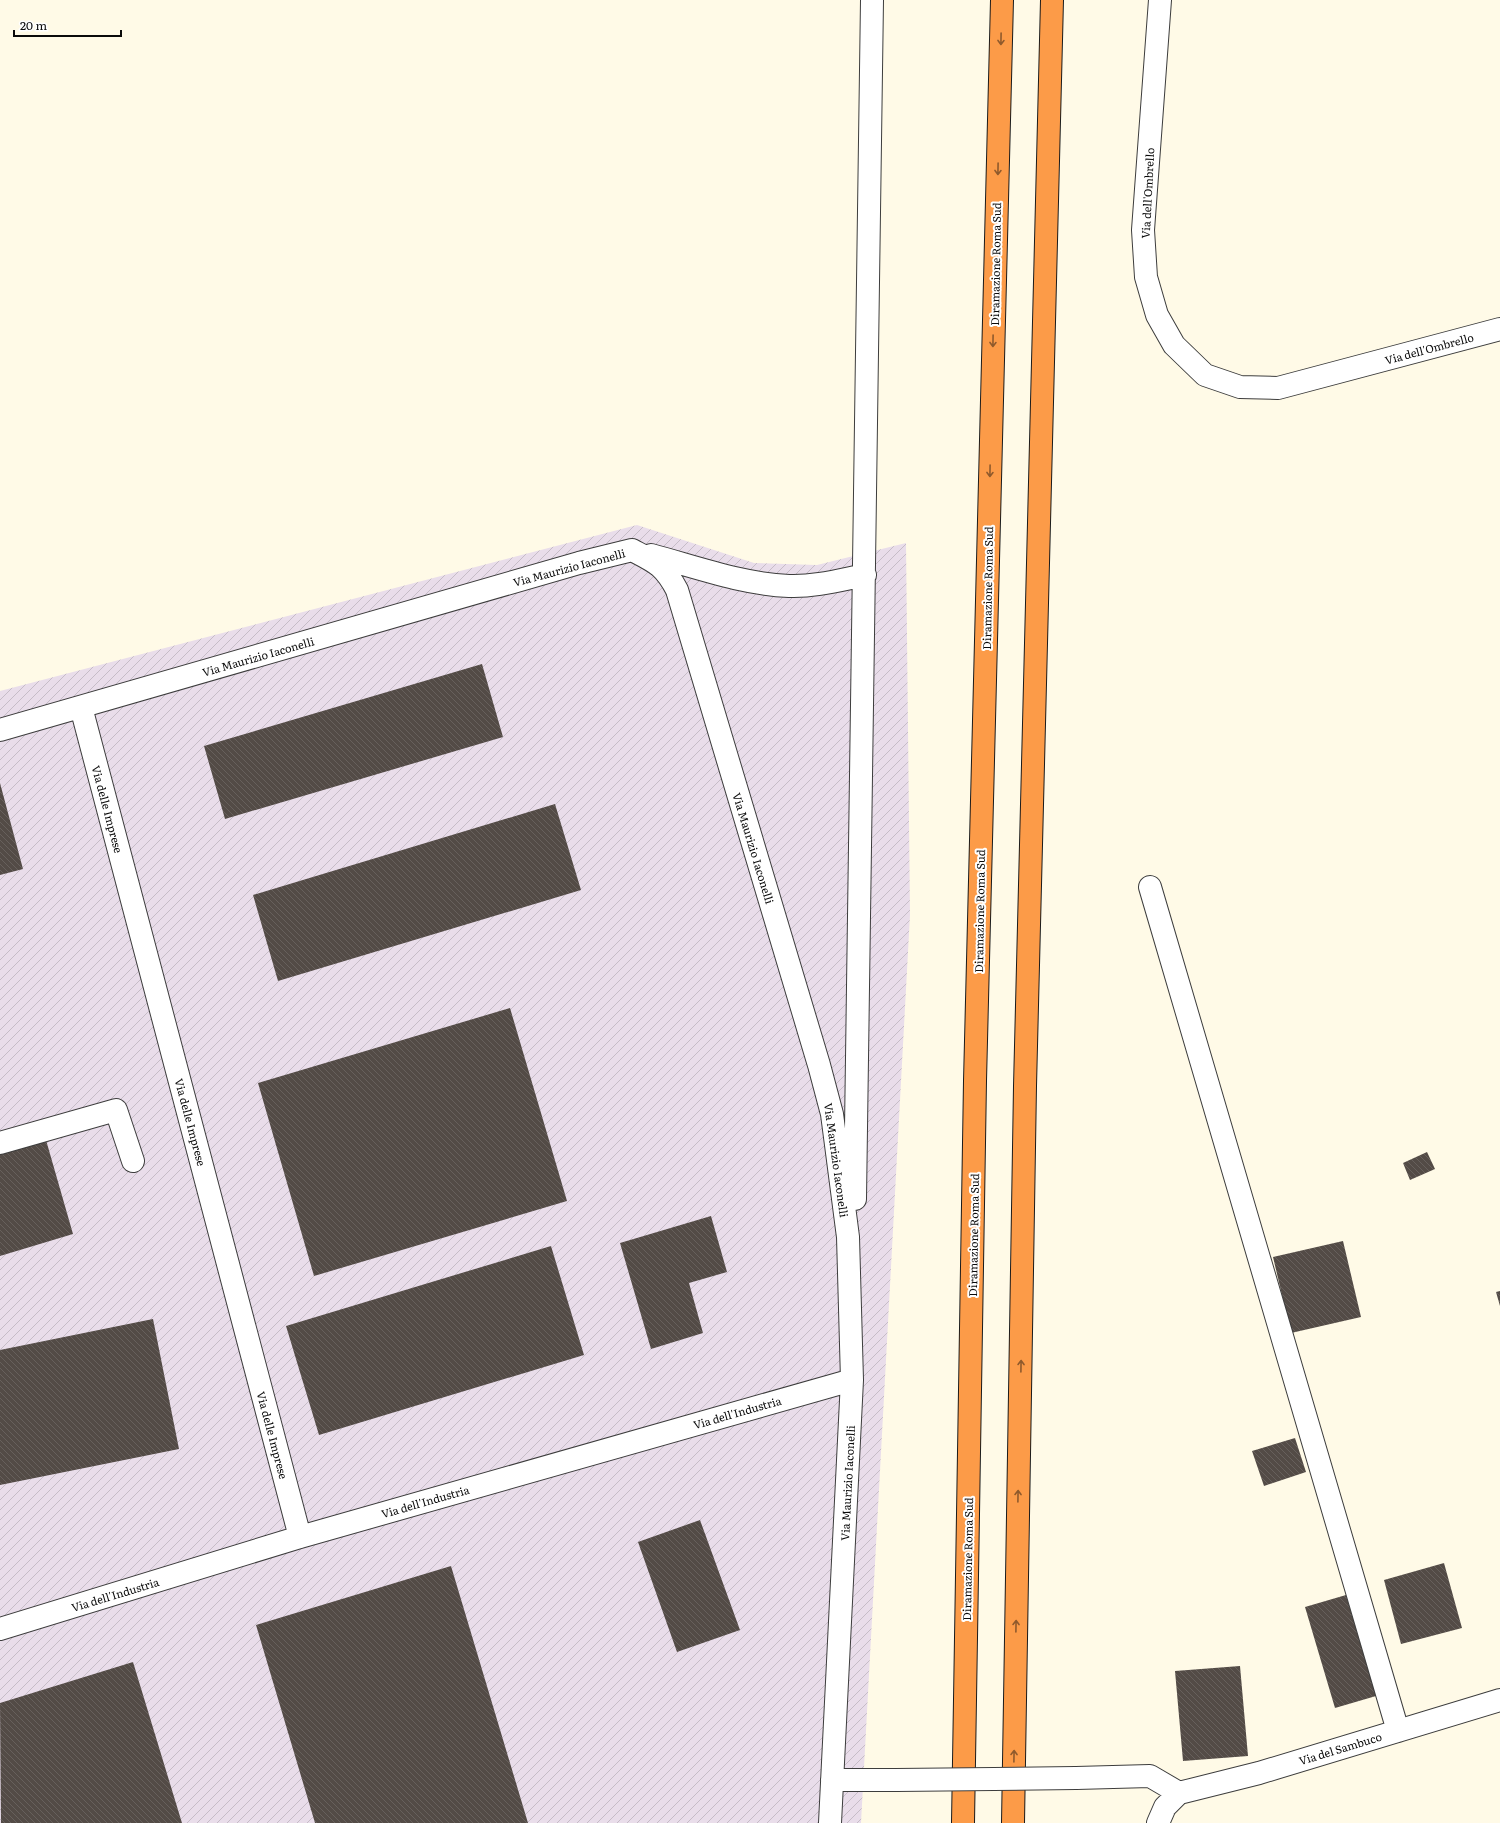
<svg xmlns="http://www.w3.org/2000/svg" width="1500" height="1823" font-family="Literata,serif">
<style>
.industrial{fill:url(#industrial-furrows)}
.building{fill:url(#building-back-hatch)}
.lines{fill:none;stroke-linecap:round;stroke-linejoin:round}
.minor-casing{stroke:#3d3d3d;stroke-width:24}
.highway-casing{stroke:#1b1b1b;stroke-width:24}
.minor{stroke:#fff;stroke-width:22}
.highway{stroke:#fc9b48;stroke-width:22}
.minor-bridge-casing{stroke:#3d3d3d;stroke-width:24;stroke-linecap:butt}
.minor-bridge{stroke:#fff;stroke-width:22}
.oneway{stroke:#8f5a2c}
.labels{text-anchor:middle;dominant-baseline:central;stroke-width:4;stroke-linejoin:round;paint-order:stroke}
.street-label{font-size:11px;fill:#0a0a0a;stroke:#fff}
</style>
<defs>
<pattern id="industrial-furrows" width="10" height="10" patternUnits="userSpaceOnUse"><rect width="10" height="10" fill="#e9ddea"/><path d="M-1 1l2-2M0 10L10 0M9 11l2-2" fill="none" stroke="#c6bcc7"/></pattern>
<pattern id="building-back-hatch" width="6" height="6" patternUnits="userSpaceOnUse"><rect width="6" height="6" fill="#534b46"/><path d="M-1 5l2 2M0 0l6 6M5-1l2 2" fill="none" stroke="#67605c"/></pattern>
</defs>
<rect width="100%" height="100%" fill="#fffae7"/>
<!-- industrial -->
<path class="industrial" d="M637 525 754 563 817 565 906 543 910 915 861 1823H0V691Z"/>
<!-- building -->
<path class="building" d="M482 664 503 737 225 819 204 746Z
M0 783 23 869 0 875Z
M555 804 581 890 278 981 253 895Z
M510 1008 567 1201 314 1276 258 1083Z
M46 1140 73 1234 0 1256V1154Z
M1427 1152 1435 1169 1410 1180 1403 1163Z
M711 1216 727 1272 689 1283 703 1333 651 1349 620 1243Z
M1343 1241 1361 1317 1291 1333 1273 1257Z
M551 1246 584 1355 319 1435 286 1326Z
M1500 1291V1306L1496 1292Z
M153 1319 179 1449 0 1485V1350Z
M1295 1438 1306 1472 1264 1486 1252 1451Z
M700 1520 740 1630 677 1652 638 1542Z
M1444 1563 1462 1628 1401 1644 1384 1580Z
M451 1566 528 1823H315L256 1625Z
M1346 1595 1376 1696 1335 1708 1305 1607Z
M133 1662 182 1823H1L0 1703Z
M1240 1666 1248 1756 1183 1761 1175 1671Z"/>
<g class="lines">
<defs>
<path id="minor" d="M1160 0 1143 230 1146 277 1157 315 1174 345 1205 375 1240 387 1278 388 1500 329
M651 555C696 567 742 584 789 586 814 587 840 580 865 575
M81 707 300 1537
M0 730 579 563 632 550C655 562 664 565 677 590L819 1065 832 1114 848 1237 852 1380 830 1823
M1150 887 1398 1731
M0 1143 116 1110 133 1161
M855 1199 872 0
M0 1629 300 1537 852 1380
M1076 1778 1150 1776 1179 1793
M832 1780H896
M1179 1793 1259 1773 1500 1700
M1158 1823 1165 1807 1179 1793"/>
<path id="highway" d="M963 1823 975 1081 1002 0
M1013 1823 1025 1086 1052 0"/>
</defs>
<!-- minor casing -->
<use href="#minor" class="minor-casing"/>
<!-- highway casing -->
<use href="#highway" class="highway-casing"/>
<!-- minor -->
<use href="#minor" class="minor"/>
<!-- highway -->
<use href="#highway" class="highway"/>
<defs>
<path id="minor-bridge" d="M896 1780 1076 1778"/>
</defs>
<!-- minor-bridge casing -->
<use href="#minor-bridge" class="minor-bridge-casing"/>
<!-- minor-bridge -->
<use href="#minor-bridge" class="minor-bridge"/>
</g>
<!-- one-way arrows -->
<defs><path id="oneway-shaft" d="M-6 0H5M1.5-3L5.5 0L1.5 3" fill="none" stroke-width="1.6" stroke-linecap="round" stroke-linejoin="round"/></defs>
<g class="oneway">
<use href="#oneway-shaft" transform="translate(1001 39) rotate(91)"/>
<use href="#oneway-shaft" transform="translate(998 169) rotate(91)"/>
<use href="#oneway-shaft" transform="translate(993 341) rotate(91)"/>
<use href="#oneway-shaft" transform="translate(990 471) rotate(91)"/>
<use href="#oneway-shaft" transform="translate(1021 1366) rotate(-89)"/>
<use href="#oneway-shaft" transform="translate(1018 1496) rotate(-89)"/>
<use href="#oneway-shaft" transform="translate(1016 1626) rotate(-89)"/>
<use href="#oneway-shaft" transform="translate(1014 1756) rotate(-89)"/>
</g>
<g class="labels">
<!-- street labels -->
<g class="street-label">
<text transform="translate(1147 193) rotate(-87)">Via dell'Ombrello</text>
<text transform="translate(995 264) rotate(-89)">Diramazione Roma Sud</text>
<text transform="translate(1429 348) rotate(-15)">Via dell'Ombrello</text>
<text transform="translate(569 567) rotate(-15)">Via Maurizio Iaconelli</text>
<text transform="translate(987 588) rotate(-89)">Diramazione Roma Sud</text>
<text transform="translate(258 656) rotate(-16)">Via Maurizio Iaconelli</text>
<text transform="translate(108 809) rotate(75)">Via delle Imprese</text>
<text transform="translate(754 848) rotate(73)">Via Maurizio Iaconelli</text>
<text transform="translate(979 911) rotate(-89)">Diramazione Roma Sud</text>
<text transform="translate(191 1122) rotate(75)">Via delle Imprese</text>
<text transform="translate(837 1160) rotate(82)">Via Maurizio Iaconelli</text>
<text transform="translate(973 1235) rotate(-89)">Diramazione Roma Sud</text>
<text transform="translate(737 1412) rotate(-16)">Via dell'Industria</text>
<text transform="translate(273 1435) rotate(75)">Via delle Imprese</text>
<text transform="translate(847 1483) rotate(-87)">Via Maurizio Iaconelli</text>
<text transform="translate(425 1501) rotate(-16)">Via dell'Industria</text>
<text transform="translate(967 1559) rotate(-89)">Diramazione Roma Sud</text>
<text transform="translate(115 1594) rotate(-17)">Via dell'Industria</text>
<text transform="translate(1340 1748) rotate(-17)">Via del Sambuco</text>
</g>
</g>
<!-- scale -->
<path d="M14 30v6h107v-6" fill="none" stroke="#0a0a0a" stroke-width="2"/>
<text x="20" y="30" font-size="12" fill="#0a0a0a" stroke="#ffffff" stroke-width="3" paint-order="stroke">20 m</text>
</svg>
